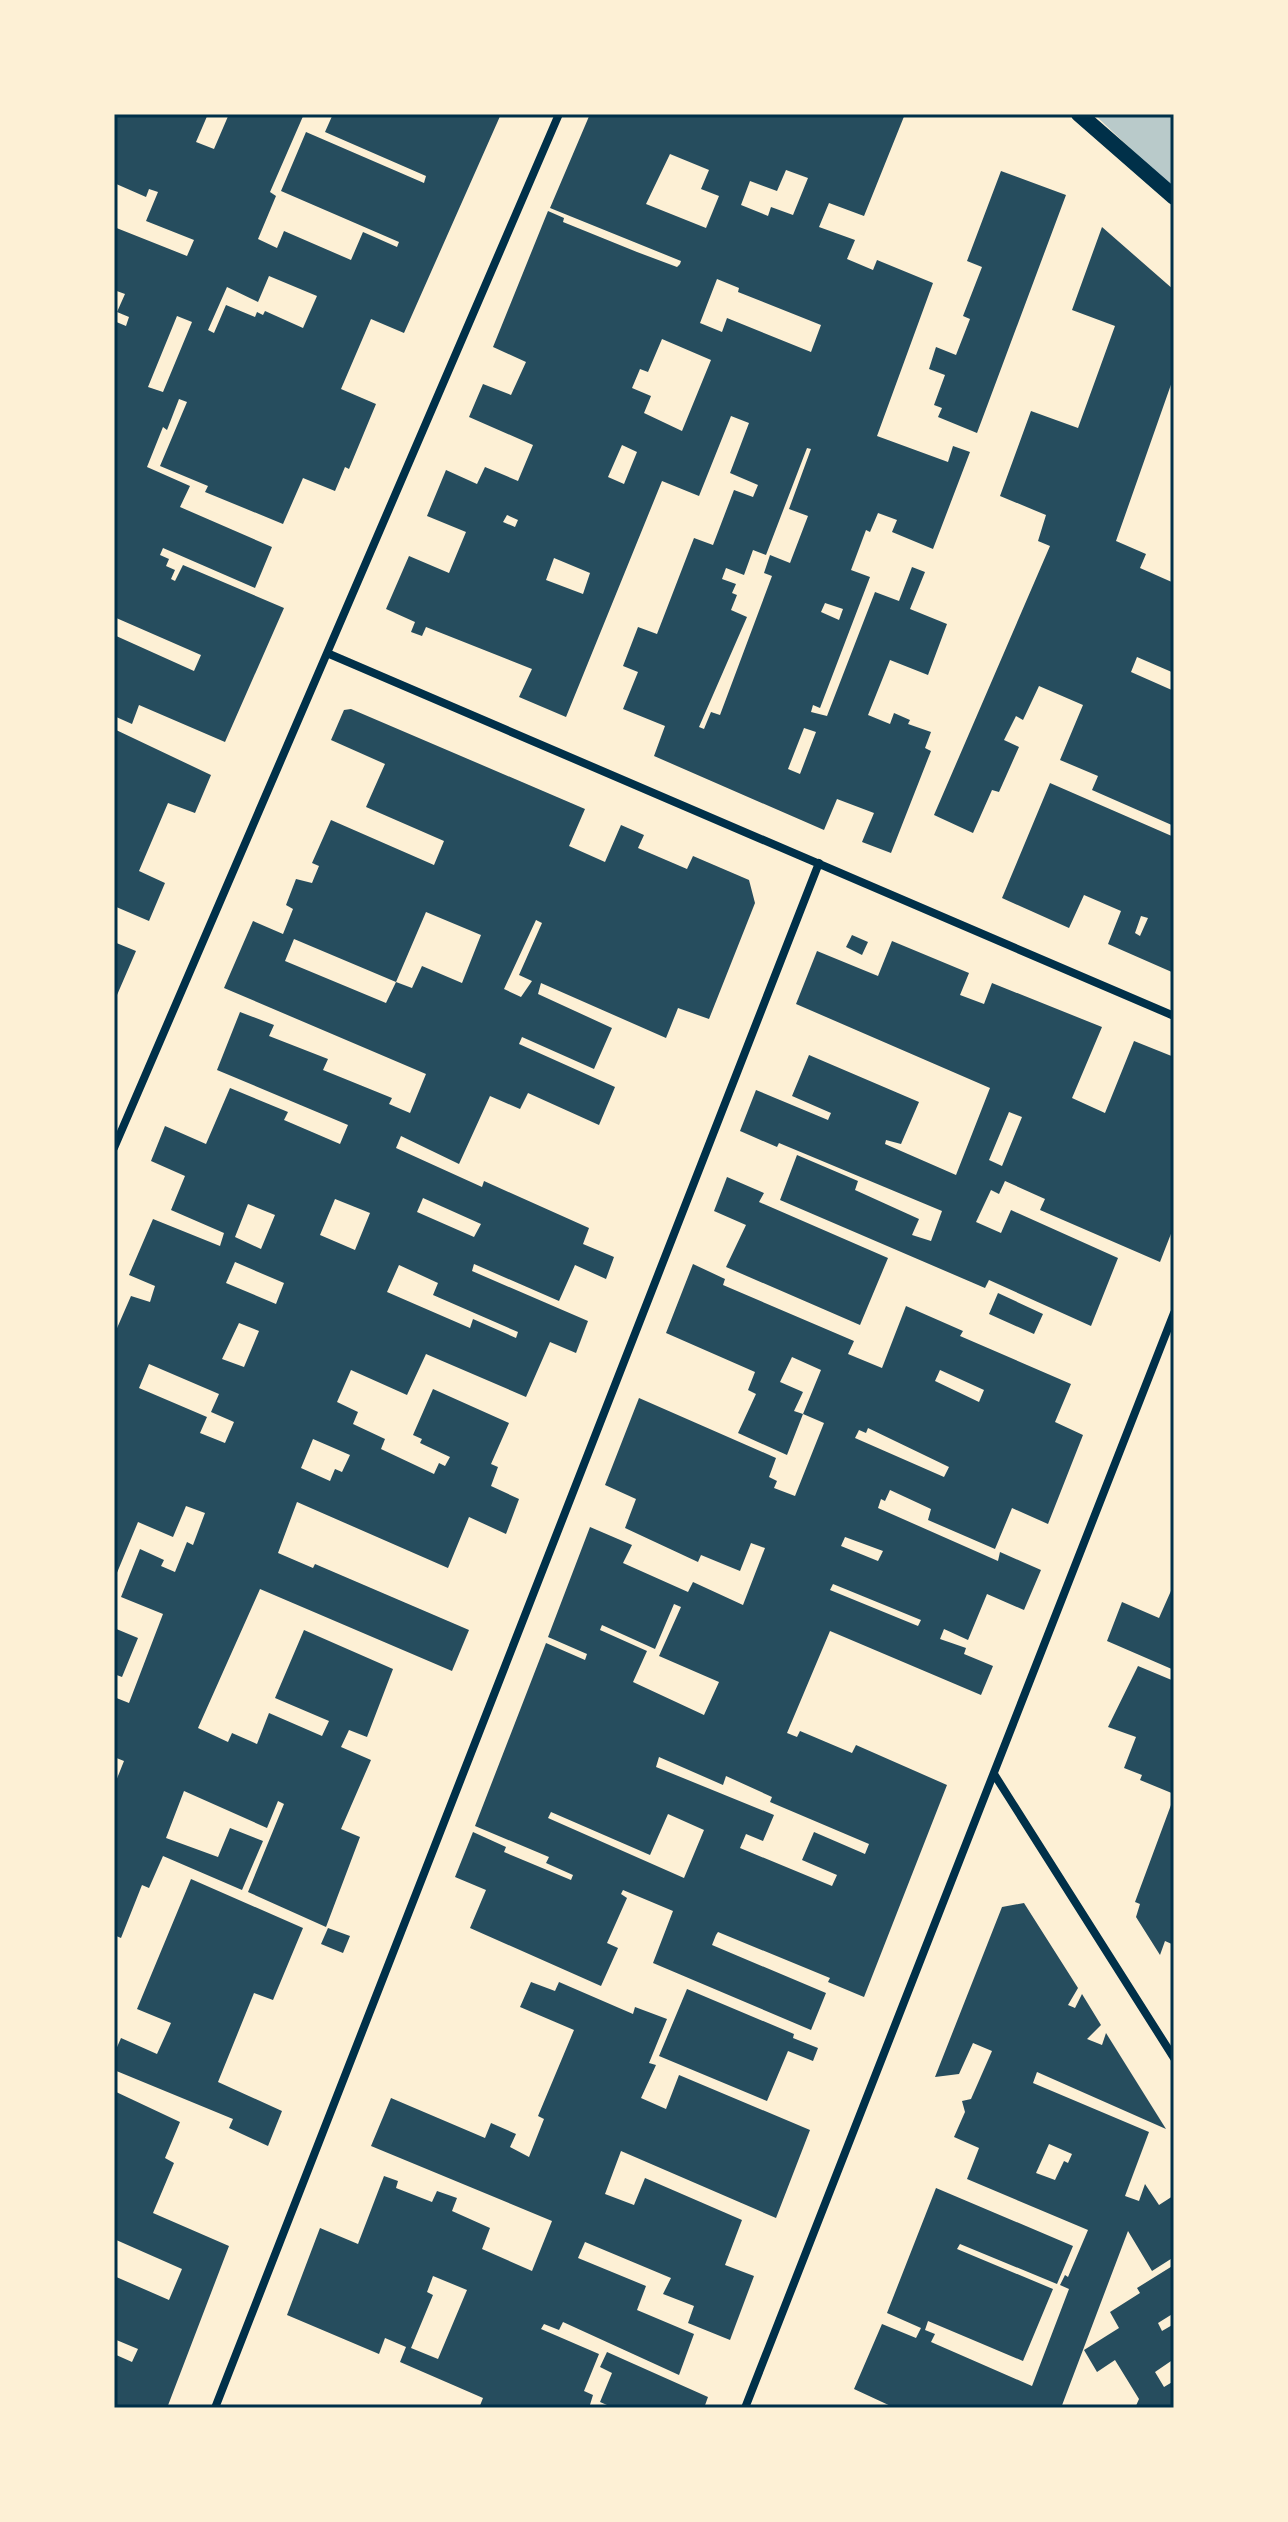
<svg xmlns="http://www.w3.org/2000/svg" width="1288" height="2522" font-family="'Sofia Sans Condensed',sans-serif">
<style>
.green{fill:#b9caca}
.building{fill:#264d5e;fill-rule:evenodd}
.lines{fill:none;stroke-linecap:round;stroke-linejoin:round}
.minor{stroke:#003049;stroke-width:8}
.secondary{stroke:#003049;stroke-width:16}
.neatline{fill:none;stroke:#003049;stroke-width:3}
</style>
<rect width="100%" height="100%" fill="#fdf0d5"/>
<!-- green -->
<path class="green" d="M1094 114H1174V190Z"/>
<!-- building -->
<path class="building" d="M114 114H208L196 142 214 149 229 114H304L270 192 276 196 258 239 277 248 284 231 351 260 363 232 397 247 399 242 281 191 306 132 424 183 426 176 325 132 333 114H501L404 333 371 319 341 389 376 404 349 469 345 467 335 491 303 478 283 524 205 492 208 486 160 466 187 402 179 399 167 430 163 427 147 467 190 486 180 507 272 547 255 588 163 548 160 555 169 559 166 566 175 570 171 579 175 581 183 565 284 608 225 742 139 705 132 724 114 716V635L194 671 201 655 114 617V321L126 326 129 317 117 312 125 294 114 290V227L187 256 194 240 146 221 158 192 149 189 146 197 114 183ZM269 276 317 296 303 328 265 311 263 315 257 312 255 317 226 305 214 333 208 330 227 287 258 302ZM177 316 192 322 163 392 148 387Z
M590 114H905L864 216 829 203 819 227 855 240 847 259 873 270 877 260 933 283 877 436 948 462 953 446 970 452 933 549 892 532 897 520 878 513 870 532 866 530 851 570 870 577 820 708 813 705 811 712 827 716 875 592 899 601 912 567 925 572 910 609 947 624 928 675 890 660 868 715 890 724 894 713 910 720 908 724 931 732 925 748 931 751 891 853 862 842 874 813 837 799 824 830 654 756 665 726 623 709 638 672 623 666 638 627 657 634 694 538 713 545 734 490 753 497 758 485 730 473 749 423 731 416 699 496 662 481 566 717 519 697 532 669 426 627 422 636 411 632 415 622 386 609 409 556 449 573 466 532 427 516 446 470 477 484 485 467 518 481 533 445 469 417 483 384 511 395 526 362 493 347 548 211 564 218 563 222 637 252 677 267 680 264 681 261 550 208ZM670 154 709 170 701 189 719 196 706 228 646 204ZM786 170 808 178 793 215 771 207 768 216 741 205 750 181 777 191ZM717 279 739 288 738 292 821 325 811 352 727 318 722 332 700 323ZM662 339 711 360 682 431 644 413 651 396 632 388 640 369 648 372ZM622 445 637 452 624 484 608 477ZM807 448 811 449 789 509 808 516 790 563 770 555 764 573 772 576 720 715 711 712 704 729 699 727 747 617 731 610 737 595 732 593 736 584 722 579 726 568 744 575 753 550 766 555ZM507 515 518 520 515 527 503 522ZM554 558 590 573 583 594 546 580ZM825 603 843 609 839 620 821 612ZM804 728 816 732 800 774 788 769Z
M1001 171 1066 195 977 433 938 417 942 408 934 405 945 375 929 369 936 347 956 355 970 319 963 316 982 267 967 261Z
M1102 227 1174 290V376L1116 541 1146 554 1140 568 1174 583V673L1137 657 1131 672 1174 691V826L1092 790 1098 776 1060 760 1083 705 1039 686 1023 720 1016 716 1004 740 1019 747 999 792 992 790 973 833 934 815 1050 546 1038 541 1046 515 1000 496 1031 411 1078 428 1115 326 1072 310Z
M351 709 585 809 569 846 605 862 621 825 644 835 638 848 687 869 693 856 749 880 755 903 709 1019 678 1008 666 1038 541 983 538 994 612 1028 594 1069 522 1037 519 1044 615 1087 599 1125 528 1093 520 1109 490 1096 459 1164 401 1136 396 1148 482 1187 484 1181 589 1228 583 1244 614 1257 606 1279 575 1265 559 1301 474 1264 472 1271 588 1321 576 1353 550 1342 526 1397 426 1354 407 1395 351 1370 337 1402 358 1412 353 1424 385 1439 381 1449 434 1474 439 1463 445 1466 450 1457 420 1443 422 1439 413 1435 433 1389 509 1423 491 1464 498 1467 491 1486 519 1499 506 1534 469 1517 448 1568 297 1502 278 1553 313 1568 315 1564 469 1630 452 1671 260 1589 198 1728 228 1742 232 1733 257 1744 269 1713 322 1736 329 1721 275 1698 304 1630 393 1669 367 1737 349 1730 341 1747 371 1760 341 1829 360 1837 326 1927 248 1892 284 1804 278 1801 267 1828 184 1791 166 1838 218 1857 230 1828 263 1841 242 1890 163 1856 149 1888 142 1885 121 1938 114 1935V1786L124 1761 114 1757V1697L129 1703 163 1614 121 1597 140 1549 164 1560 161 1566 175 1572 187 1542 193 1545 205 1513 186 1506 173 1537 138 1522 114 1580V1335L131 1296 150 1302 155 1286 129 1275 153 1219 220 1246 224 1233 171 1210 185 1176 151 1161 165 1126 206 1144 230 1088 288 1112 284 1120 340 1144 348 1125 217 1070 240 1012 274 1025 269 1036 328 1059 323 1070 392 1098 389 1104 410 1113 426 1074 224 988 253 921 283 934 293 909 286 905 296 879 312 883 319 866 312 863 331 820 434 865 444 841 366 807 385 764 331 740 344 710ZM426 912 481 935 462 983 422 966 412 988 396 982ZM536 920 542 923 519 975 532 981 521 997 504 989ZM294 939 396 982 386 1003 285 961ZM423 1198 481 1224 474 1237 417 1212ZM335 1199 370 1213 355 1250 320 1235ZM248 1204 275 1215 261 1249 235 1237ZM235 1262 284 1283 276 1304 226 1283ZM399 1265 438 1283 433 1295 518 1332 516 1338 473 1319 470 1328 387 1292ZM239 1323 259 1331 244 1367 222 1359ZM149 1364 219 1394 211 1412 234 1422 225 1443 200 1433 207 1417 139 1388ZM313 1439 350 1455 342 1472 335 1469 330 1481 301 1468Z
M114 729 211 775 195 813 168 803 139 871 165 883 149 921 114 906Z
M1050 783 1174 837V973L1108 944 1121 911 1084 895 1069 928 1002 898ZM1141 916 1148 918 1140 936 1135 933Z
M852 935 868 942 862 955 846 947Z
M892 941 969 973 960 995 984 1004 992 983 1102 1027 1072 1098 1105 1113 1134 1041 1174 1057V1226L1160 1262 1040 1210 1045 1199 1005 1181 999 1194 991 1190 976 1222 1001 1233 1011 1210 1118 1258 1091 1326 989 1280 985 1288 780 1200 797 1155 858 1181 855 1190 919 1219 912 1235 931 1241 942 1211 779 1143 777 1147 740 1131 756 1090 828 1120 831 1113 792 1096 809 1055 919 1102 901 1144 886 1140 885 1144 956 1175 990 1088 796 1004 817 951 878 976ZM1009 1112 1022 1117 1002 1166 989 1160Z
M114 942 136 951 114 1002Z
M727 1177 764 1193 759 1202 888 1258 860 1325 726 1267 746 1225 714 1211Z
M693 1264 725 1279 723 1285 854 1341 848 1354 882 1368 906 1306 963 1331 960 1336 1071 1384 1055 1422 1083 1435 1048 1524 1012 1508 995 1549 928 1520 931 1509 890 1490 885 1501 881 1499 878 1508 998 1561 1000 1552 1041 1570 1024 1610 987 1594 968 1640 944 1629 940 1639 966 1648 964 1654 993 1666 981 1695 830 1631 787 1733 797 1737 800 1731 852 1753 856 1745 947 1785 864 1997 828 1982 830 1978 718 1932 716 1935 712 1945 826 1993 811 2030 653 1963 673 1911 623 1890 621 1894 627 1898 607 1943 618 1948 601 1986 470 1928 486 1890 455 1877 473 1832 506 1847 504 1852 571 1880 573 1875 546 1863 549 1857 475 1826 546 1643 585 1660 587 1654 548 1637 590 1527 632 1545 623 1563 688 1592 693 1582 743 1605 765 1548 751 1543 740 1571 701 1555 698 1562 625 1528 636 1499 605 1485 639 1398 776 1458 769 1477 777 1481 774 1488 795 1496 824 1423 803 1414 787 1455 738 1433 756 1394 748 1390 755 1372 666 1333ZM792 1357 821 1370 803 1414 794 1411 803 1392 780 1382ZM940 1370 984 1390 979 1402 935 1381ZM868 1428 949 1467 944 1477 855 1438 859 1430 866 1433ZM845 1537 883 1551 878 1561 841 1546ZM833 1584 921 1620 918 1626 830 1590ZM674 1604 681 1607 659 1656 719 1682 704 1715 633 1682 647 1651 600 1630 602 1625 655 1649ZM659 1757 723 1785 726 1776 772 1797 770 1802 869 1844 865 1854 814 1832 802 1860 837 1875 832 1886 740 1848 746 1834 763 1841 774 1815 656 1767ZM551 1812 650 1855 668 1814 704 1830 684 1878 548 1818Z
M998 1293 1043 1314 1034 1334 989 1314Z
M1174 1584V1670L1107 1641 1122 1602 1159 1618Z
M114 1628 138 1638 122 1677 114 1674Z
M1138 1666 1174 1681V1794L1140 1780 1142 1775 1124 1768 1136 1737 1108 1727Z
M1171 1805 1174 1806V1945L1165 1941 1160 1955 1136 1917 1140 1904 1135 1902Z
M191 1879 303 1928 273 2000 254 1993 218 2082 282 2111 268 2146 229 2128 233 2119 114 2070V2054L121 2038 157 2054 171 2023 137 2009Z
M1024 1903 1078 1988 1068 2005 1075 2008 1082 1994 1101 2025 1087 2039 1102 2045 1106 2033 1166 2129 1037 2072 1033 2083 1149 2132 1125 2196 1139 2201 1145 2184 1159 2205 1173 2196 1174 2257 1152 2271 1128 2231 1061 2408H895L854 2389 882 2324 916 2338 921 2328 887 2313 936 2188 1073 2246 1057 2284 960 2244 957 2249 1053 2289 1023 2361 928 2321 925 2330 935 2334 931 2342 1032 2386 1069 2289 1060 2285 1065 2275 1068 2277 1088 2230 967 2179 979 2148 954 2137 965 2112 962 2101 971 2099 992 2051 973 2043 959 2074 935 2077 1002 1907ZM1049 2144 1072 2154 1068 2163 1064 2161 1055 2180 1036 2173Z
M328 1928 350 1936 343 1953 321 1944Z
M531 1982 555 1991 559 1982 633 2014 635 2007 667 2019 649 2063 656 2065 641 2098 666 2109 679 2075 810 2130 776 2218 621 2151 605 2194 634 2205 645 2178 742 2220 725 2265 754 2276 730 2340 688 2323 694 2306 663 2294 671 2278 585 2242 578 2258 646 2286 637 2310 694 2334 679 2375 563 2322 559 2330 544 2324 541 2329 599 2354 584 2391 593 2395 589 2408H479L483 2398 400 2362 406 2347 385 2338 379 2354 287 2315 320 2228 358 2244 384 2176 398 2181 396 2188 432 2202 437 2191 457 2198 452 2211 490 2228 482 2249 532 2271 552 2221 371 2146 391 2098 485 2138 491 2123 516 2134 510 2147 529 2157 544 2119 538 2116 574 2030 520 2007ZM433 2276 467 2290 438 2359 411 2348 433 2295 427 2292Z
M687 1989 794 2034 793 2038 818 2048 813 2061 788 2051 767 2101 659 2056Z
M114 2091 180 2122 165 2158 174 2163 153 2213 229 2246 167 2408H114V2354L132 2362 138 2349 114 2339V2276L169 2300 182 2269 114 2239Z
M1174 2265V2313L1158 2323 1162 2331 1174 2324V2359L1155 2372 1164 2387 1174 2381V2408H1135L1139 2399 1115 2360 1097 2372 1084 2350 1119 2328 1110 2312 1140 2293 1137 2288Z
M607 2352 708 2397 704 2408H614L600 2402 612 2373 600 2367Z"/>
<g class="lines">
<!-- minor -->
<path class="minor" d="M327 653 1174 1016
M114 1148 559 114
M994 1774 1174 2058
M215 2408 819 863
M745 2408 1174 1313"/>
<!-- secondary -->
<path class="secondary" d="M1079 114 1174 197"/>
</g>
<!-- border -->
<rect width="1288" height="2522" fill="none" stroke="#fdf0d5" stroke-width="232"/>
<rect x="116" y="116" width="1056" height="2290" class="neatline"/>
</svg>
